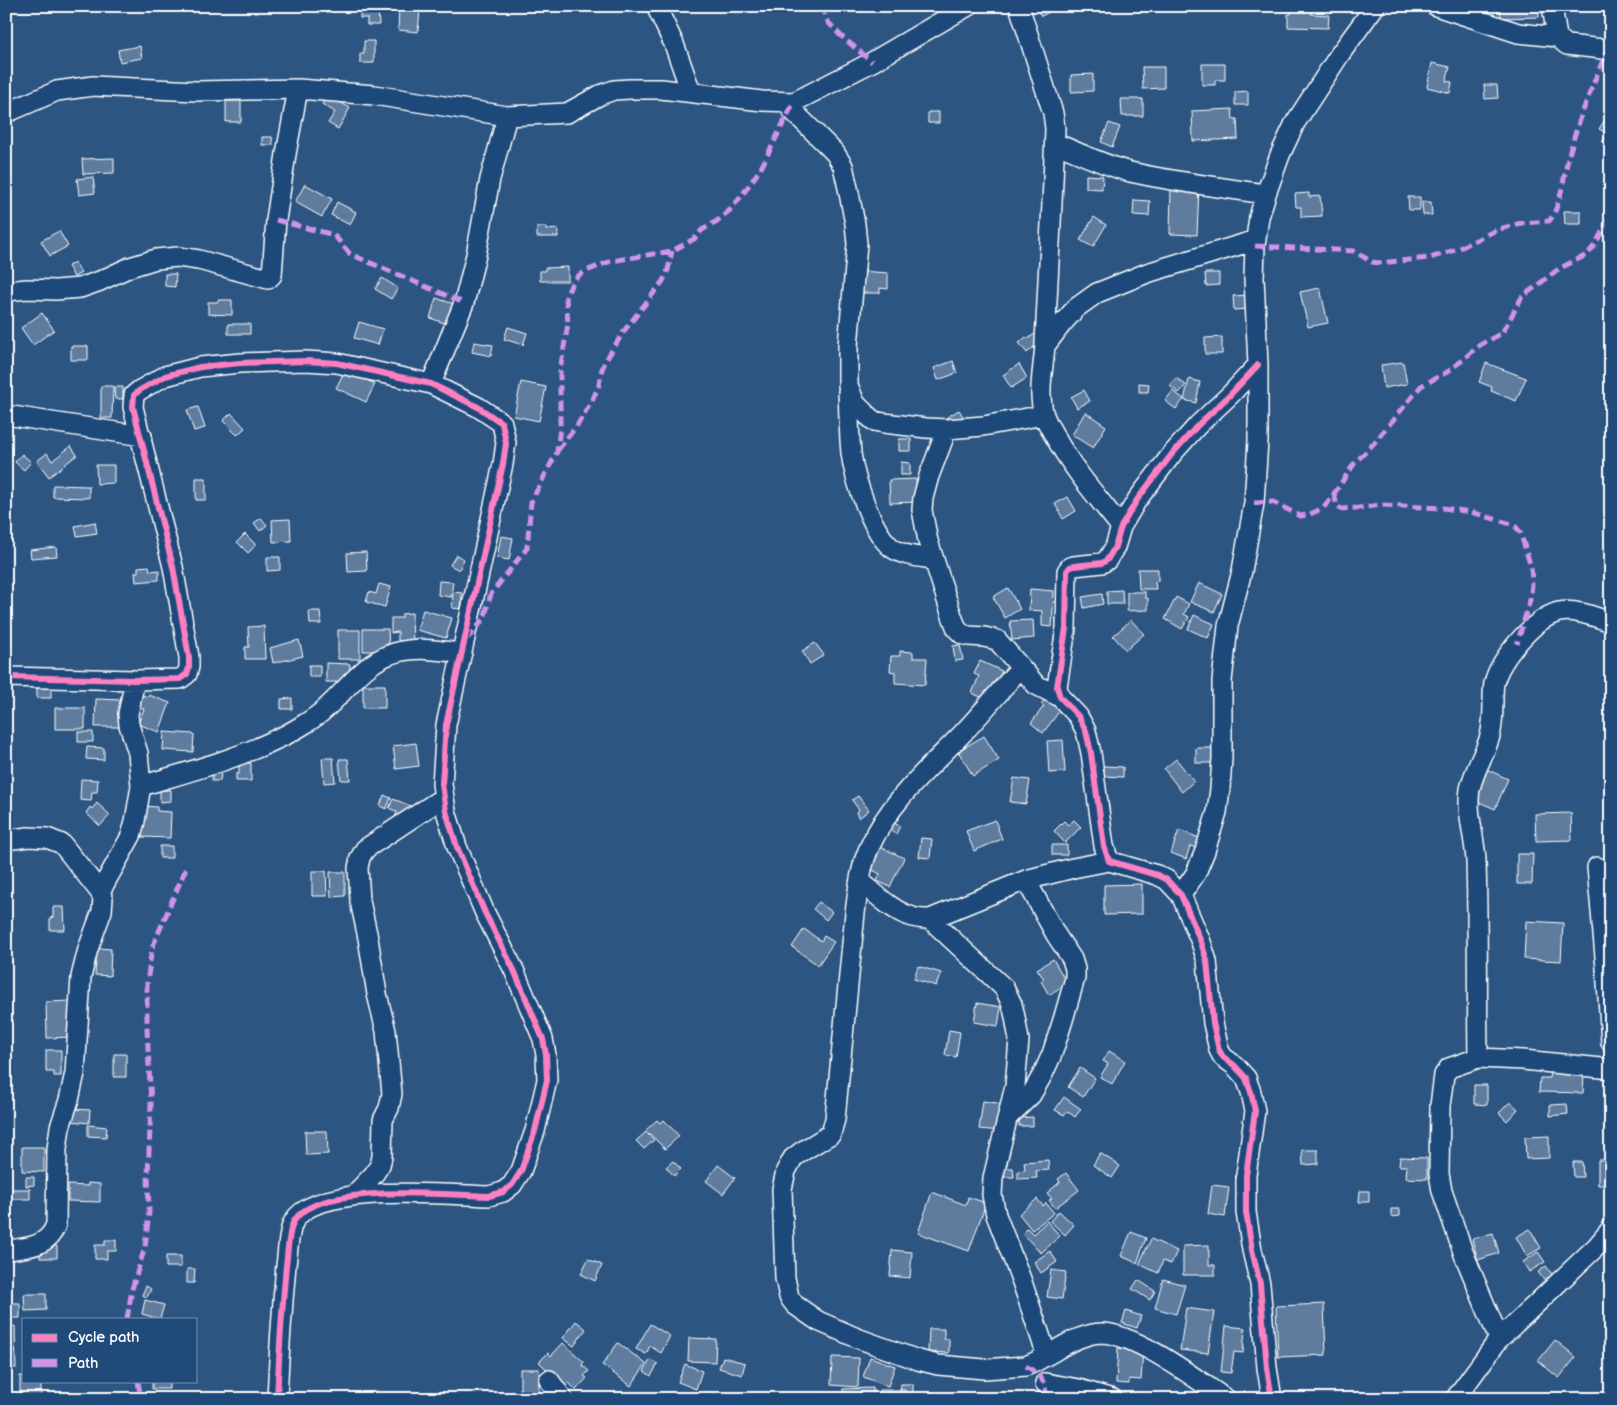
<svg xmlns="http://www.w3.org/2000/svg" width="1617" height="1405" font-family="'Balsamiq Sans',sans-serif">
<style>
.building{fill:#5e7c9f;stroke:#fff}
.lines{fill:none;stroke-linecap:round;stroke-linejoin:round}
.street-casing{stroke:#fff;stroke-width:22}
.street{stroke:#1f4a7a;stroke-width:19}
.quiet{stroke:#d193ec;stroke-width:5;stroke-dasharray:10 5;stroke-linecap:butt}
.cycleway-casing{stroke:#1f4a7a;stroke-width:9}
.cycleway{stroke:#ff80c0;stroke-width:6}
</style>
<rect width="100%" height="100%" fill="#2c5582"/>
<filter id="ink" filterUnits="userSpaceOnUse"><feTurbulence type="fractalNoise" baseFrequency=".02" numOctaves="2"/><feDisplacementMap in="SourceGraphic" scale="10" xChannelSelector="R" yChannelSelector="G"/><feConvolveMatrix kernelMatrix="1 2 1 2 8 2 1 2 1" color-interpolation-filters="sRGB"/></filter>
<g filter="url(#ink)">
<!-- building -->
<path class="building" d="M1041 6H1062L1041 16 1037 8Z
M1292 6 1312 7 1311 14 1329 15 1328 28 1288 27V14H1291Z
M1500 6H1539V17L1501 18Z
M399 8 420 10 418 32 398 30Z
M360 10H378L379 25H367V18H360Z
M364 41H374V63H360V54H364Z
M140 46 142 58 120 62 118 50Z
M1432 63 1450 67 1446 81 1452 82 1450 93 1427 87Z
M1202 64H1225V80H1215V85H1202Z
M1142 67H1164V88L1143 89Z
M1093 74V91L1071 92V75Z
M1484 85H1497L1498 98 1485 99Z
M1248 91V105H1235V92Z
M328 95 350 108 338 129 328 123 335 112 322 104Z
M1121 99H1143V116H1122Z
M226 101H241V122H226Z
M1232 109 1233 119H1237L1238 139 1193 141 1192 111Z
M928 112H939V123H928Z
M1610 112H1611V148L1602 142 1608 134 1599 129Z
M1109 123 1120 127 1112 147 1101 142Z
M262 137H272L273 145H262Z
M114 158V173L83 174 82 159Z
M1086 175 1103 176 1102 189 1086 188Z
M93 177 95 193 79 195 77 179Z
M305 184 332 199 322 217 295 202Z
M1171 186H1199L1197 235 1170 234Z
M1309 193V197L1320 196 1322 216 1301 217V207H1296L1295 194Z
M1408 197H1420V210H1409Z
M1134 200 1150 201 1149 216 1133 215Z
M337 202 356 212 350 225 331 215Z
M1422 202H1431L1432 215H1423Z
M1564 211H1581V224H1565Z
M1094 217 1106 225 1093 247 1080 240Z
M537 227H546V230L558 229V237H537Z
M59 231 68 246 50 256 41 241Z
M75 262 81 273 74 277 68 266Z
M568 267V281H540V271H545V268Z
M860 271 888 273V289L880 288V293H859Z
M1205 273H1219V285L1206 286Z
M165 274H176L175 287 165 286Z
M382 278 398 288 391 299 375 289Z
M1320 288 1328 323 1308 327 1300 292Z
M1248 295 1249 309 1234 310 1233 296Z
M436 298 457 305 450 325 430 318Z
M218 300H232V315L208 314V302H218Z
M42 313 54 330 33 345 21 328Z
M359 322 383 329 378 345 354 338Z
M228 324H250V334H228Z
M508 327 527 333 523 345 504 339Z
M1037 332 1043 339 1027 353 1019 343 1026 337 1028 339Z
M1222 337V354H1205V338Z
M474 342 493 345 491 356 472 352Z
M71 346H88V360H71Z
M953 361 957 373 938 380 934 368Z
M1403 362 1407 384 1384 388 1381 365Z
M1486 363 1526 378 1516 401 1491 391 1492 387 1479 382Z
M1019 364 1027 378 1011 388 1003 375Z
M345 370 375 384 366 402 336 388Z
M1176 378 1186 385 1179 393 1170 386Z
M1189 379 1200 382 1196 403 1184 400Z
M521 382 546 387 539 421 514 416Z
M1139 383 1149 384 1148 392H1139Z
M101 386H113L112 418H101Z
M114 387H123V399H115Z
M1084 390 1090 401 1077 408 1071 397Z
M1173 391 1184 399 1176 409 1165 401Z
M198 407 205 428 194 431 187 410Z
M959 410 964 418 949 427 944 419Z
M1085 412 1106 426 1093 448 1072 435Z
M231 413 245 428 237 435 223 421Z
M899 439H911V451H899Z
M71 446 77 455 49 477 37 461 47 453 52 461Z
M22 454 31 462 24 470 15 462Z
M901 462 910 463V475H901Z
M96 465H114V483L97 484Z
M196 478H206V500H196Z
M916 479 917 502 890 503 889 480Z
M53 485 89 486V498L53 497Z
M1068 497 1076 511 1063 519 1055 504Z
M261 518 267 525 260 531 254 523Z
M290 519 291 541 273 542 272 520Z
M95 522 97 533 77 536 75 526Z
M245 534 256 545 248 553 237 542Z
M501 536 513 538 509 560 497 558Z
M56 547 57 556 31 558 30 550Z
M366 552 367 571 348 572 347 553Z
M456 555 464 559 459 570 450 565Z
M267 557H280V570L267 571Z
M149 566 150 571 159 570V580L136 582 135 572H138V567Z
M1138 569H1158V581L1155 582 1156 589H1139Z
M439 581 453 582 451 597 438 595Z
M1199 583 1222 594 1214 612 1190 602Z
M379 584 391 587 385 607 366 602 369 592 376 594Z
M1008 588 1020 609 1005 618 993 597Z
M1030 589 1054 591 1052 627 1042 626V611L1029 610Z
M1122 590 1123 604H1107V591Z
M453 592 462 593 461 609 452 608Z
M1127 592H1145V598H1148V610L1127 611Z
M1102 594 1103 604 1084 608 1082 597Z
M1176 597 1189 604 1184 614 1189 617 1182 629 1165 619Z
M423 610 452 618 446 638 417 630Z
M309 611H320L321 624H310Z
M412 613 413 644H398V632L391 633V618H402V614Z
M1194 615 1214 624 1208 638 1188 629Z
M1033 620 1034 638 1012 640 1010 621Z
M1131 620 1144 634 1126 650 1113 636Z
M264 626 265 659H245V647H249L248 627Z
M363 629H388L389 651H363Z
M338 630H360V659H338Z
M299 640 303 656 273 663 270 648Z
M815 643 824 655 810 664 802 651Z
M960 645 963 660 955 661 953 646Z
M900 651 913 652V658H927L925 685 895 683V672L890 671 891 656H900Z
M980 661 1002 671 989 701 972 693 979 676 974 674Z
M326 663 350 664 349 682H326Z
M309 665H320V677H309Z
M37 683H51V698H37Z
M363 685H385V708H363Z
M142 695 148 697 149 695 170 703 159 732 138 724 144 709 137 707Z
M292 698V709H281V699Z
M1046 698 1061 709 1043 733 1031 723 1044 706 1041 704Z
M96 699 123 700 121 727H95Z
M55 708H85V729H55Z
M78 732H93V742H78Z
M164 732 194 734 193 752 163 750Z
M984 736 999 760 973 776 958 751Z
M1063 740 1065 772 1049 773 1047 741Z
M416 743 419 766 396 769 393 746Z
M87 747 104 748V760L86 759Z
M1196 748H1216V763H1196Z
M322 758H333L335 782 324 783Z
M339 759H348L350 780H341Z
M1176 759 1194 781 1182 792 1164 769Z
M239 763H251V781H236V774H239Z
M1104 766 1123 767V777L1104 776Z
M1484 768 1508 779 1495 809 1470 798Z
M212 773H221L220 781H212Z
M1014 778 1030 780 1026 804 1010 802Z
M81 779 98 780 97 792H92L91 801 80 800Z
M160 790H171V801L160 802Z
M384 795 391 798 386 809 380 806Z
M858 796 869 810 859 818 856 813 859 810 852 800Z
M393 799 411 806 404 821 395 817 397 812 389 808Z
M97 803 110 815 100 826 86 813 90 807 92 809Z
M143 806 157 807V811L171 812 170 838 142 837Z
M1571 813 1572 840 1536 841 1535 814Z
M995 820 1002 839 974 851 966 831Z
M1074 820 1081 827 1065 843 1054 831 1064 821 1068 825Z
M890 821 900 826 896 834 886 829Z
M1179 830 1199 838 1196 848 1190 846 1186 859 1171 853Z
M921 838 932 839 930 858 919 857Z
M1052 845H1067V855H1052Z
M160 846H172V858H160Z
M881 847 904 858 890 887 877 881 880 874 871 869Z
M1517 854H1533L1532 884H1517Z
M312 871H326L327 896H312Z
M330 872H345V896L331 897Z
M1142 884V914L1104 915V885Z
M819 902 832 912 826 920 813 909Z
M53 907H64L65 930H50V918L53 917Z
M1526 921 1563 923 1561 961 1524 959Z
M804 929 821 941 824 936 834 942 818 965 792 947Z
M97 948 111 949 110 976 95 975Z
M1053 959 1067 983 1049 995 1041 981 1044 979 1037 969Z
M918 966 941 973 936 986 914 979Z
M72 1001 73 1037 47 1038 46 1002Z
M977 1003 1001 1007 998 1026 974 1022Z
M949 1030 960 1032 956 1057 945 1055Z
M46 1050H61V1076H54V1072H46Z
M1109 1051 1125 1061 1112 1084 1100 1077 1108 1064 1103 1061Z
M114 1054H126V1077H114Z
M1080 1068 1095 1078 1083 1097 1068 1087Z
M1550 1072H1584L1583 1093 1539 1092 1540 1078H1549Z
M1474 1085H1487V1105L1474 1104Z
M1064 1097 1081 1109 1075 1117 1067 1111 1064 1115 1055 1110Z
M983 1101 1003 1104 1000 1131 979 1129Z
M1510 1102 1518 1109 1507 1121 1499 1113Z
M1567 1104 1568 1114 1550 1116V1105Z
M71 1109 90 1110 89 1123 70 1121Z
M1033 1117V1126H1019V1118Z
M657 1120 660 1123 664 1120 679 1136 665 1149 646 1130Z
M88 1125 107 1127 106 1137 88 1136Z
M305 1131H327L328 1154 306 1155Z
M646 1132 654 1140 644 1149 636 1141Z
M1549 1136V1158L1526 1159 1525 1137Z
M22 1147H44V1172L22 1171Z
M1302 1150H1318V1164L1303 1165Z
M1100 1153 1120 1166 1112 1178 1093 1165Z
M1400 1157 1427 1158V1179L1406 1178 1407 1166H1399Z
M1048 1160 1049 1170 1036 1171 1037 1178 1018 1179V1171L1025 1170 1024 1162Z
M1598 1160H1611V1185H1598Z
M673 1161 681 1169 674 1176 666 1167Z
M1573 1162H1582L1583 1177H1574Z
M718 1165 735 1178 723 1194 706 1181Z
M1003 1168H1013L1014 1177H1004Z
M1066 1173 1079 1190 1055 1208 1049 1200 1052 1199 1047 1193 1060 1182 1058 1179Z
M26 1177H34V1185L26 1186Z
M88 1183 100 1184V1202L68 1201V1185L88 1186Z
M1212 1185 1229 1187 1225 1217 1208 1214Z
M8 1189H30V1199H7Z
M1360 1191H1369V1202H1359Z
M932 1192 966 1205 968 1197 986 1203 969 1251 918 1233Z
M1037 1199 1043 1206 1046 1203 1054 1213 1032 1230 1019 1214Z
M1391 1209H1400V1216L1391 1217Z
M1059 1211 1074 1225 1065 1235 1050 1221Z
M1047 1221 1060 1236 1041 1253 1022 1233 1027 1228 1033 1234Z
M1530 1229 1541 1248 1527 1256 1516 1237Z
M1131 1232 1146 1238 1137 1263 1121 1256Z
M1493 1233 1499 1253 1478 1260 1472 1239Z
M1151 1239 1177 1251 1171 1264 1163 1261 1158 1273 1139 1264Z
M105 1240H116V1251H107V1259H95V1245H105Z
M1209 1245V1265H1215V1275H1183V1246Z
M57 1246V1258H40V1247Z
M892 1250 912 1252 910 1278 890 1276Z
M1050 1251 1057 1262 1041 1273 1034 1262Z
M1538 1252 1545 1262 1529 1272 1523 1262Z
M166 1256H181V1267H166Z
M588 1259 602 1265 595 1281 581 1274Z
M1546 1266 1556 1280 1548 1286 1538 1272Z
M187 1269H195L194 1283H187Z
M1051 1270 1066 1272 1062 1299 1047 1297Z
M1163 1279 1185 1285 1176 1314 1155 1308Z
M1138 1280 1155 1291 1150 1300 1132 1289Z
M146 1286 151 1289 147 1297 142 1295Z
M24 1294H46V1310L25 1311Z
M145 1300 164 1305 160 1319 142 1314Z
M6 1303H20V1318H6Z
M1324 1304 1326 1355 1278 1357 1276 1306Z
M1186 1308 1214 1312 1208 1353 1180 1350Z
M1126 1311 1141 1316 1137 1328 1122 1323Z
M576 1321 586 1329 574 1346 563 1338Z
M650 1324 670 1336 661 1353 650 1346 646 1354 636 1349Z
M15 1326 16 1368H6V1327Z
M1226 1326 1245 1328 1243 1353 1234 1352 1231 1373 1221 1372Z
M929 1329H944V1339H949V1353L928 1352Z
M689 1338 716 1339 715 1362 688 1361Z
M1555 1340 1576 1357 1559 1378 1538 1361Z
M563 1343 584 1362 582 1365 589 1371 584 1376 587 1378 576 1390 569 1383 565 1387 539 1362 548 1353 551 1356Z
M618 1343 646 1364 631 1386 602 1365Z
M1118 1348 1143 1350 1141 1380 1129 1379V1384L1116 1383Z
M723 1357 745 1363 742 1375 719 1368Z
M832 1357 859 1358 858 1387 831 1385Z
M870 1357 895 1366 888 1386 863 1377Z
M650 1360 658 1364 651 1376 644 1371Z
M685 1364 702 1371 696 1389 678 1382Z
M520 1369H539V1394H520Z
M20 1376H24V1381H41V1398L20 1399Z
M152 1381H169V1389H152Z
M901 1384H913V1399H900Z
M873 1388V1396H870V1399H846V1397H843V1389Z
M879 1390H905L906 1399H879Z
M817 1394H842V1399H817Z"/>
<g class="lines">
<defs>
<path id="street" d="M656 6 674 44 691 92
M1019 6 1053 113 1055 128C1053 200 1048 272 1045 344 1044 367 1037 391 1044 415 1047 424 1053 433 1058 442 1076 473 1099 499 1121 527
M1436 6 1518 33 1557 37
M1552 6 1557 37 1567 45 1611 50
M791 109 835 153 843 166 848 188 855 224 857 244 848 346V385L855 403 868 416 874 421 884 423 926 428 947 429 983 426 1044 415
M6 113 57 91 93 86 196 91 298 89 374 95 507 116 567 113 600 95 614 90 630 89H661L762 101 794 102 872 62 968 6
M1055 143C1079 153 1104 165 1130 172 1174 182 1220 187 1266 194
M6 291 27 289 56 290 80 288 100 281 130 267 156 259 178 257 199 260 268 279 272 275 276 220 286 154 298 89
M1045 346 1061 325 1076 308 1097 293 1147 273 1256 240
M1258 365 1230 395 1198 425 1172 454 1137 500 1121 527 1115 547 1107 560 1102 563 1074 566 1070 567 1067 571 1066 628 1057 687 1060 697 1078 716 1086 731 1091 753 1104 846 1109 861 1157 875 1167 880 1181 895 1201 942 1207 961 1213 1023 1219 1050 1223 1057 1234 1065 1246 1078 1251 1092 1255 1111 1246 1175V1212L1252 1250 1260 1284 1267 1368 1272 1399
M431 384 464 303 476 255 490 179 507 116
M848 391C849 412 849 433 851 453 854 478 872 533 892 548 903 556 920 557 933 559
M6 415 142 436
M947 429 929 476 923 498 922 510 928 541 952 616 957 629 962 634 969 636 984 637 997 640 1036 685 1060 697
M1020 668C1001 690 982 713 962 734 928 769 890 801 870 846 860 867 858 891 855 913L835 1119 831 1134 801 1152 793 1158 786 1171 782 1189 785 1278 789 1297 795 1305 818 1321 857 1338 918 1360 938 1365 984 1369 1026 1366 1035 1362 1053 1352
M6 677 135 680 180 679 187 674 189 667V657L173 567 133 407 134 395 140 390 165 376 200 367 240 363 306 361 337 363 431 384 478 407 502 423 506 443 503 464 446 725 442 784 446 811 457 847 485 913 514 970 543 1039 546 1055 547 1080 535 1131 521 1171 512 1185 503 1192 489 1196C448 1195 316 1182 294 1221 288 1231 288 1253 286 1265 282 1310 279 1354 277 1399
M141 786C187 772 234 760 277 739 289 734 316 718 325 709 351 686 366 658 402 651 422 647 442 651 462 653
M6 840 28 837 47 838 62 844 100 892 103 898 102 911 88 949 81 977 75 1073 69 1100 60 1127 57 1149 56 1224C49 1247 26 1248 6 1250
M1597 867 1606 968 1611 1042
M860 881C874 892 892 911 910 916 916 919 923 919 930 919L1026 880 1073 868 1109 861
M100 892 131 836 135 821 141 786 138 753 129 725 128 714 135 680
M1181 895 1196 873 1205 851 1217 812 1220 789 1222 758V681L1228 626 1242 571 1254 503 1258 441V365L1254 278 1255 246 1259 217 1266 194 1280 155 1295 123 1340 54 1375 6
M930 919 1004 988 1012 1004 1015 1017 1019 1040 1015 1086 993 1178 992 1195 996 1215 1021 1279 1044 1347 1046 1350 1053 1352C1067 1343 1086 1333 1103 1333 1138 1335 1196 1379 1226 1399
M1478 1058C1477 993 1478 927 1476 861 1475 837 1466 813 1470 789 1474 770 1485 754 1490 736 1493 724 1493 713 1493 702 1493 696 1493 689 1494 683 1500 659 1534 618 1559 612 1576 609 1595 617 1611 622
M1008 1117 1031 1095 1043 1074 1052 1054 1063 1020 1075 978V969L1072 959 1056 935 1026 880
M353 1196 374 1174 380 1165 382 1157 383 1120 389 1108 392 1094 386 1031 377 994 368 938 360 901 358 868 360 858 365 849 444 797
M1499 1339 1463 1252 1442 1191 1439 1174 1440 1106 1444 1075 1449 1068 1478 1058 1523 1060 1611 1069
M549 1380 563 1399
M1045 1383 1079 1389 1113 1399
M1455 1399 1499 1339 1596 1247 1611 1229"/>
</defs>
<!-- street casing -->
<use href="#street" class="street-casing"/>
<!-- street -->
<use href="#street" class="street"/>
<!-- quiet -->
<path class="quiet" d="M821 6 828 22 839 34 872 62
M276 220 334 235 350 254 464 303
M1255 246 1354 251 1372 262 1380 263 1430 258 1458 249 1496 230 1521 223 1549 221C1560 209 1564 176 1568 159 1577 122 1593 85 1607 50
M558 450 578 424 593 399 599 385 602 369 606 360 624 331 663 281 668 270 672 251
M1334 493 1337 506 1341 509 1358 508 1382 505 1443 508 1471 512 1508 523 1516 527 1520 532 1531 567 1532 585 1530 600 1517 644
M1254 503 1273 502 1300 516 1308 515 1321 509 1327 504 1354 464 1374 443 1421 386 1449 371 1480 345 1502 333 1522 297 1560 268 1587 255 1595 245 1611 215
M467 639 484 619 491 594 527 548 531 502 557 452 560 428V370L568 324 566 297 571 285 578 276 584 272 611 261 672 251 694 239 702 230 717 221 730 210 740 198 761 168 794 102
M127 1319 132 1289 145 1247 149 1213 148 1175 151 1104 147 1029V983L152 948 186 868
M1026 1366C1043 1377 1044 1379 1047 1399
M138 1381 141 1399"/>
<defs>
<path id="cycleway" d="M1258 365 1230 395 1198 425 1172 454 1137 500 1121 527 1115 547 1107 560 1102 563 1074 566 1070 567 1067 571 1066 628 1057 687 1060 697 1078 716 1086 731 1091 753 1104 846 1109 861 1157 875 1167 880 1181 895 1201 942 1207 961 1213 1023 1219 1050 1223 1057 1234 1065 1246 1078 1251 1092 1255 1111 1246 1175V1212L1252 1250 1260 1284 1267 1368 1272 1399
M6 677 135 680 180 679 187 674 189 667V657L173 567 133 407 134 395 140 390 165 376 200 367 240 363 306 361 337 363 431 384 478 407 502 423 506 443 503 464 446 725 442 784 446 811 457 847 485 913 514 970 543 1039 546 1055 547 1080 535 1131 521 1171 512 1185 503 1192 489 1196C448 1195 316 1182 294 1221 288 1231 288 1253 286 1265 282 1310 279 1354 277 1399"/>
</defs>
<!-- cycleway casing -->
<use href="#cycleway" class="cycleway-casing"/>
<!-- cycleway -->
<use href="#cycleway" class="cycleway"/>
</g>
</g>
<!-- margin -->
<rect width="1617" height="1405" fill="none" stroke="#1f4a7a" stroke-width="25"/>
<rect x="12" y="12" width="1592" height="1380" fill="none" stroke="#fff" stroke-width="2" filter="url(#ink)"/>
<!-- legend -->
<rect x="22" y="1318" width="175" height="65" fill="#1f4a7a" stroke="#7992af"/>
<rect x="32" y="1334" width="25" height="8" fill="#ff80c0" stroke="#7992af"/>
<text x="68" y="1342" font-size="15" fill="#ffffff">Cycle path</text>
<rect x="32" y="1359" width="25" height="8" fill="#d193ec" stroke="#7992af"/>
<text x="68" y="1368" font-size="15" fill="#ffffff">Path</text>
</svg>
